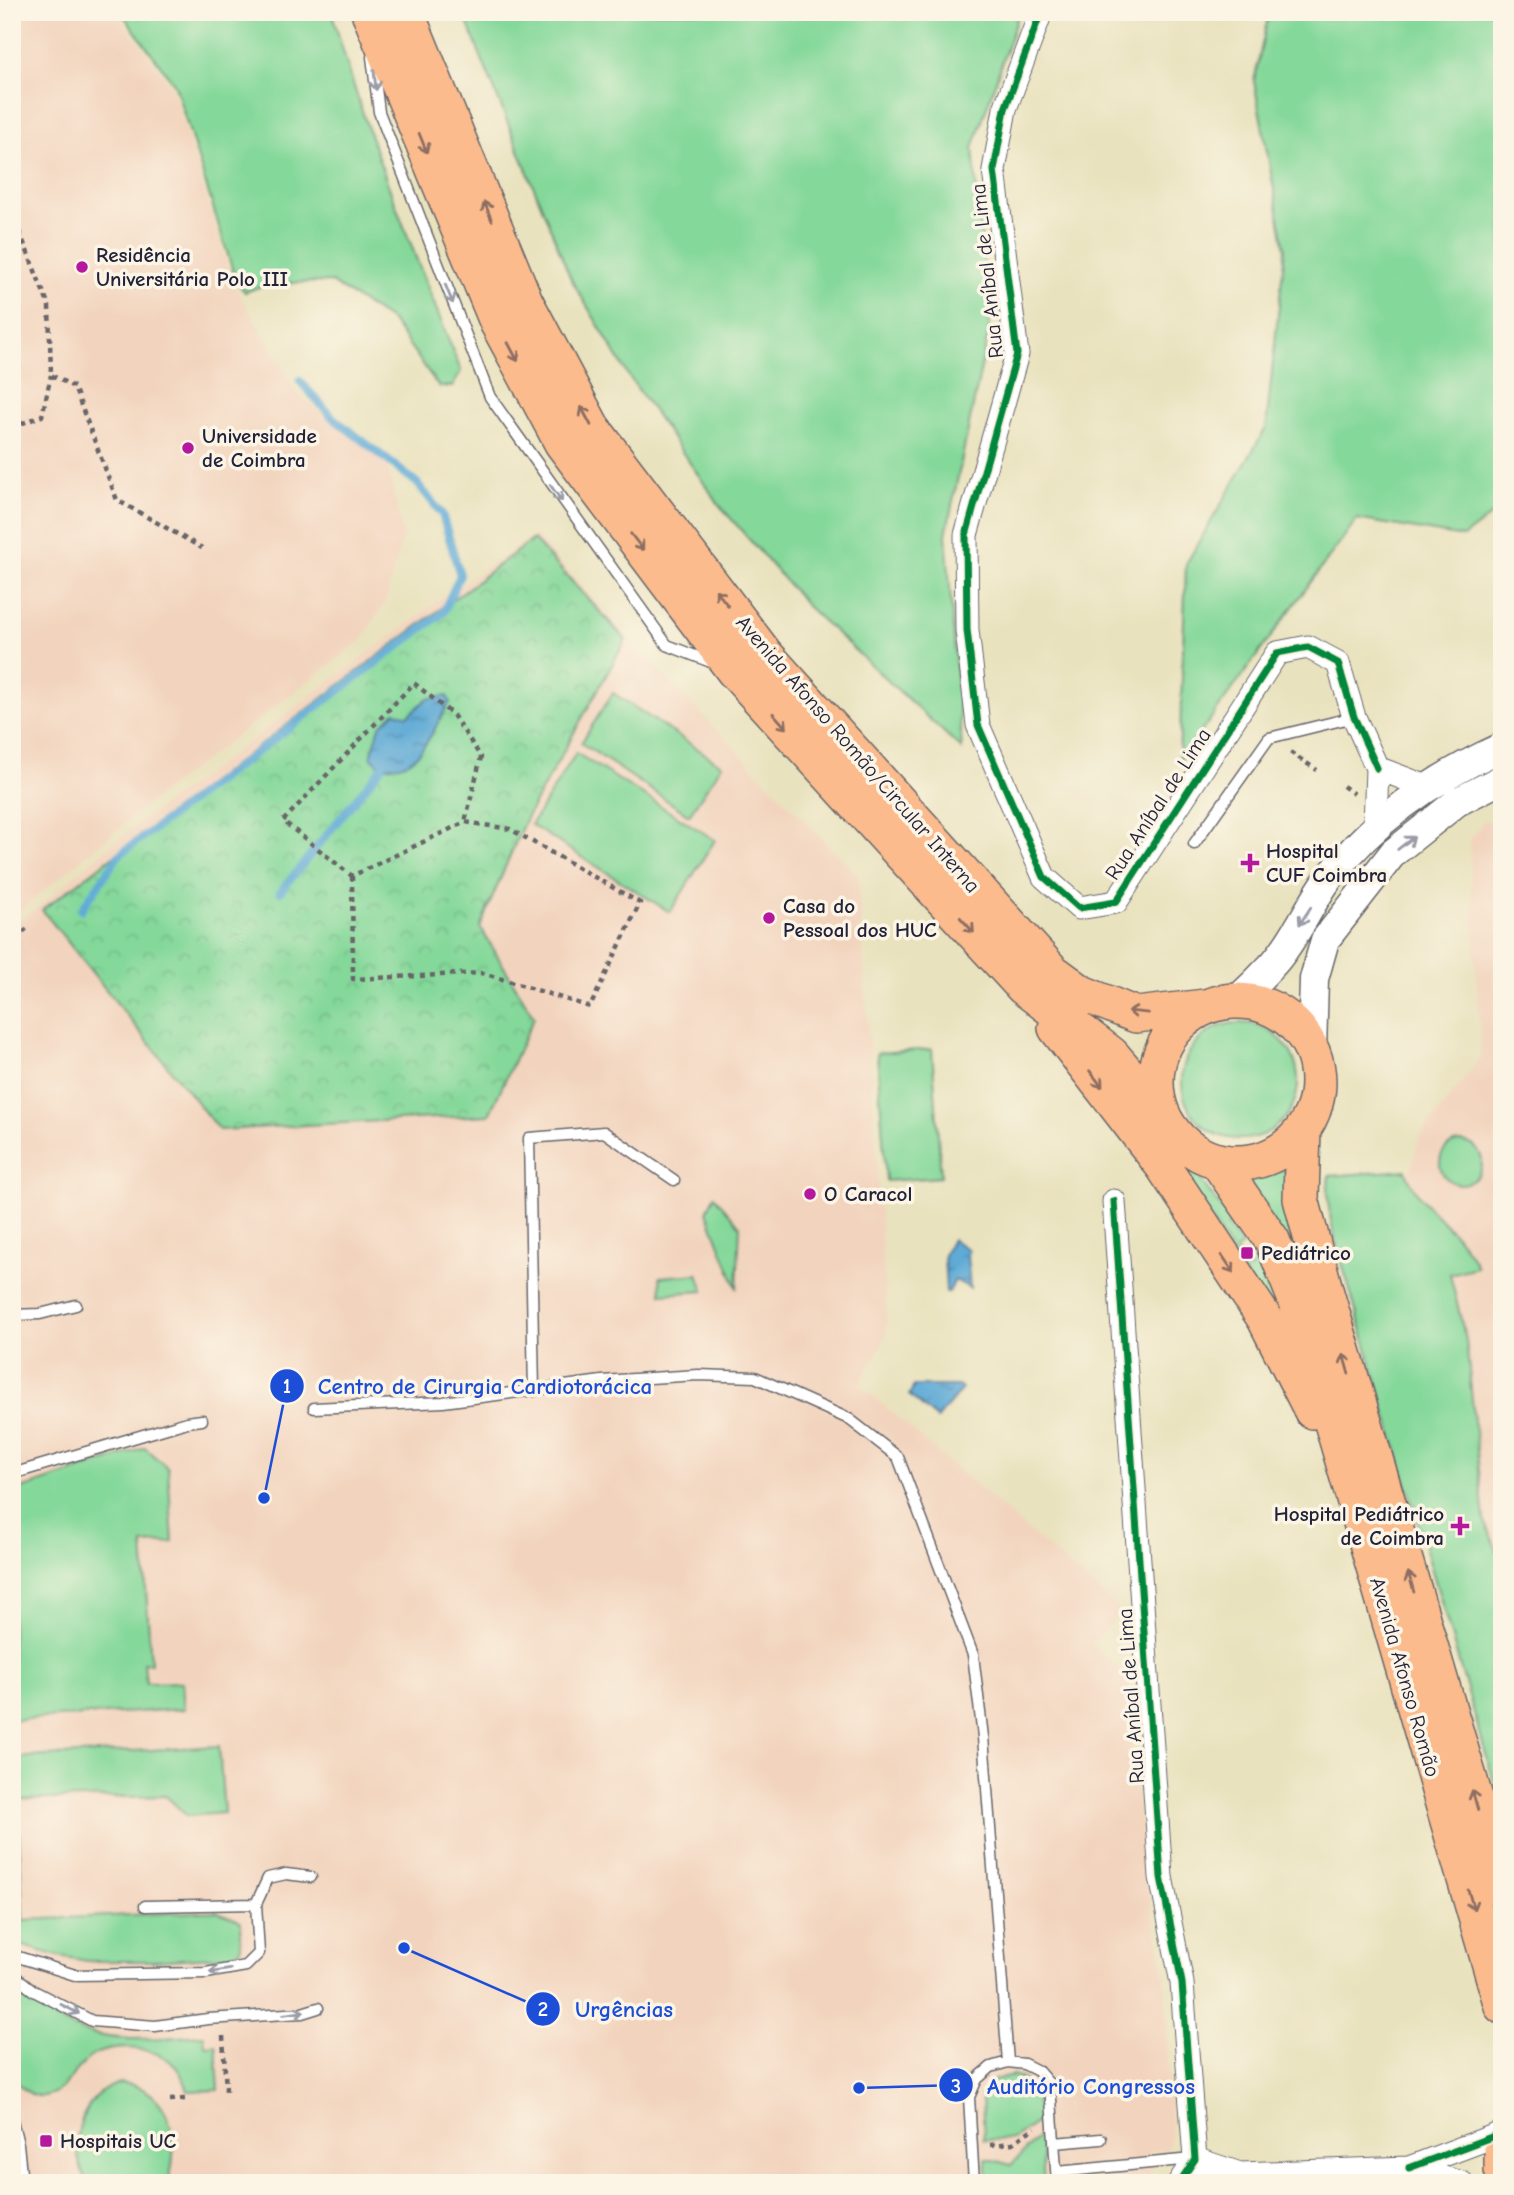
<svg xmlns="http://www.w3.org/2000/svg" width="1514" height="2195" font-family="'Comic Neue',sans-serif">
<style>
.built{fill:#f2d4be}
.grass{fill:#84d89a;stroke:#537d6a;stroke-width:2}
.park{fill:url(#park-crowns);stroke:#537d6a;stroke-width:2}
.water{fill:url(#water-ripples);stroke:#406688;stroke-width:2}
.lines{fill:none;stroke-linecap:round;stroke-linejoin:round}
.stream{stroke:#5eaad6;stroke-width:8}
.service-casing{stroke:#686569;stroke-width:13}
.minor-casing{stroke:#686569;stroke-width:25}
.tertiary-casing{stroke:#686569;stroke-width:31}
.primary-casing{stroke:#686569;stroke-width:38}
.path{stroke:#686569;stroke-width:4.5;stroke-dasharray:5 5;stroke-linecap:butt}
.service{stroke:#fff;stroke-width:10}
.minor{stroke:#fff;stroke-width:23}
.tertiary{stroke:#fff;stroke-width:28}
.primary{stroke:#fbbb8c;stroke-width:35}
.cycleway-casing{stroke:#fcf5e5;stroke-width:11}
.cycleway{stroke:#00873e;stroke-width:7}
.oneway{stroke:#9c9ca7}
.oneway2{stroke:#8e6e64}
.poi-dot{fill:#b5179e;stroke:#fcf5e5;stroke-width:2.5}
.labels{text-anchor:middle;dominant-baseline:central;stroke-width:7;stroke-linejoin:round;paint-order:stroke}
.poi-label{font-size:21px;font-weight:bold;fill:#22223b;stroke:#fcf5e5;text-anchor:start}
.street-label{font-size:21px;fill:#22223b;stroke:#fcf5e5}
.leader{fill:none;stroke:#1d4ed8;stroke-width:2.5}
.callout-dot{fill:#1d4ed8;stroke:#fcf5e5;stroke-width:2.5}
.mark-label{font-size:21px;text-anchor:middle;font-weight:bold;fill:#fff}
.callout-label{font-size:23px;text-anchor:middle;font-weight:bold;fill:#1d4ed8;stroke:#fcf5e5;stroke-width:7;stroke-linejoin:round;paint-order:stroke}
</style>
<defs>
<pattern id="park-crowns" width="20" height="18" patternUnits="userSpaceOnUse" patternTransform="scale(1.75)"><rect width="20" height="18" fill="#84d89a"/><path d="M2 6a3 3 0 1 1 6 0M12 15a3 3 0 1 1 6 0" fill="none" stroke="#72b986"/></pattern>
<pattern id="water-ripples" width="26" height="14" patternUnits="userSpaceOnUse" patternTransform="scale(1.75)"><rect width="26" height="14" fill="#5eaad6"/><path d="M2 4q2-2 4 0t4 0M15 11q2-2 4 0t4 0" fill="none" stroke="#4d8aaf"/></pattern>
</defs>
<rect width="100%" height="100%" fill="#fcf5e5"/>
<filter id="ink" filterUnits="userSpaceOnUse"><feTurbulence type="fractalNoise" baseFrequency=".0143" numOctaves="2"/><feDisplacementMap in="SourceGraphic" scale="14" xChannelSelector="R" yChannelSelector="G"/><feConvolveMatrix kernelMatrix="1 2 1 2 8 2 1 2 1" color-interpolation-filters="sRGB"/></filter>
<filter id="wash" filterUnits="userSpaceOnUse"><feTurbulence type="fractalNoise" baseFrequency=".00686" numOctaves="4" result="noise"/><feDisplacementMap in="SourceGraphic" scale="28" xChannelSelector="R" yChannelSelector="G"/><feGaussianBlur stdDeviation="1.57" result="paint"/><feColorMatrix in="noise" values="0 0 0 0 0 0 0 0 0 0 0 0 0 0 0 0 0 1.4 0 .05"/><feComposite in="paint" operator="in"/></filter>
<g filter="url(#wash)">
<rect width="100%" height="100%" fill="#e9e2be"/>
<!-- built -->
<path class="built" d="M12 12H116L172 87 233 283 297 393 387 465 403 535 386 600 362 640 160 794 12 917Z
M535 535 628 638 858 876 887 1320 885 1339 859 1384 1121 1611 1092 1644 1121 1671 1127 1682 1145 1871 1165 1978 1172 2136 1167 2149 1149 2152 1150 2183H12V926L38 907 114 842 449 593Z
M1502 818V1812L1333 1239 1326 1191 1328 1177 1410 1171 1420 1136 1481 1057 1469 840 1483 822Z"/>
<!-- grass -->
<path class="grass" d="M121 12H332C365 135 414 253 461 371L453 386 439 387 392 321 331 282 270 283 245 292 236 281 175 85Z
M463 12H1019L973 148 990 325 946 534 962 749 807 606 720 506 628 375 571 279Z
M1269 12H1502V507L1463 537 1357 519 1179 762 1186 564 1266 428 1285 249 1254 81Z
M613 693 722 765 689 815 581 743Z
M576 753 715 840 670 912 531 825Z
M1182 1081a58 58 0 1 1 116 0a58 58 0 1 1-116 0Z
M932 1049 941 1177 886 1181 877 1053Z
M1160 1138 1173 1153 1189 1164 1232 1223 1227 1226 1242 1246 1236 1250 1250 1268 1256 1264 1283 1300 1282 1303 1267 1309Z
M1440 1163a21 21 0 1 1 42 0a21 21 0 1 1-42 0Z
M1285 1169 1312 1290 1248 1181 1259 1179Z
M1406 1170C1416 1207 1459 1227 1477 1267L1450 1274 1466 1340 1484 1520 1502 1562V1809L1335 1239C1330 1218 1326 1198 1329 1176Z
M714 1196 740 1226 737 1289 707 1212Z
M698 1274 704 1291 661 1294 660 1277Z
M145 1448 168 1468 173 1542 143 1544 151 1663H144L146 1683 182 1682 184 1709 12 1720V1492Z
M219 1746 224 1813 187 1816 166 1796 12 1800V1758Z
M12 1804H18L23 1920 217 1911C226 1917 233 1916 241 1922V1949L228 1956 153 1961H87L54 1955 24 1946 12 1940Z
M12 1987C31 2000 50 2017 71 2026 113 2046 160 2038 204 2035L205 2046 216 2045 219 2090 188 2091C185 2080 178 2066 167 2059 148 2047 114 2044 93 2055 75 2066 66 2094 44 2096 30 2098 21 2086 12 2078Z
M1013 2075C1036 2082 1038 2098 1040 2120L1013 2139 984 2140 982 2096 994 2080Z
M121 2083C172 2088 181 2142 168 2183H86L85 2181C82 2170 77 2158 77 2147 77 2118 92 2090 121 2083Z
M1041 2134 1044 2183H988L986 2158 1011 2165Z"/>
<!-- park -->
<path class="park" d="M533 539 626 640 525 820 480 927 534 1017 489 1115 219 1130 42 910Z"/>
<!-- water -->
<path class="water" d="M447 696 450 702C440 717 424 754 409 762 402 766 390 766 382 767L371 757 380 726 395 712 408 716 427 699Z
M952 1239 969 1250 967 1254 970 1288 955 1280 949 1292H946L944 1255Z
M914 1386H958L962 1389 937 1419 909 1395Z"/>
<g class="lines">
<!-- stream -->
<path class="stream" d="M280 892 382 767
M81 910 119 855 443 613 460 575 442 514 417 483 332 417 300 381"/>
</g>
</g>
<g filter="url(#ink)">
<g class="lines">
<defs>
<path id="service" d="M372 57 379 112 490 397 667 645 716 664
M1194 844 1269 738 1354 717
M12 1315 40 1314 76 1305
M534 1391 529 1138 604 1132 674 1180
M314 1408 443 1402 602 1381 698 1375 755 1377 849 1419 898 1457 973 1655 983 1737 1008 2062
M12 1474 187 1422 202 1420
M145 1906 256 1904
M12 1955 75 1975 206 1973 246 1966 259 1953 256 1904 268 1878 286 1874 311 1877
M12 1974 34 1991 92 2021 155 2026 208 2019 302 2013 318 2008
M12 2120 18 2144 22 2183
M1054 2143 1101 2139
M1057 2172 1192 2159
M974 2183 969 2097 977 2079 991 2067 1008 2062 1024 2064 1038 2071 1050 2085 1057 2183"/>
<path id="minor" d="M1037 12 1038 20 1005 109 994 170 1017 354 966 535 967 630 978 725 1044 877 1079 908 1116 902 1277 653 1308 647 1338 663 1354 717 1377 768
M1377 768 1427 787
M1375 827 1377 768
M1114 1201 1161 1877 1182 1983 1195 2159 1179 2183
M1195 2159 1240 2174 1409 2168 1462 2183
M1409 2168 1502 2133"/>
<path id="tertiary" d="M1236 1001C1249 989 1262 976 1274 963 1296 938 1309 905 1329 878 1374 819 1436 777 1502 747
M1312 1051 1314 979 1325 940 1393 853 1457 802 1502 779"/>
<path id="primary" d="M369 12 498 324 562 443 734 671 1023 987 1111 1054 1162 1113
M406 12 525 301 592 427 765 654 1052 971 1082 993 1136 1015 1205 1007
M1156 1082a81 81 0 1 1 162 0a81 81 0 1 1-162 0Z
M1056 1028 1163 1166 1265 1319 1312 1411
M1303 1129 1301 1199 1326 1293 1502 1889
M1217 1161 1272 1240 1297 1303 1502 2006
M1502 2146V2170"/>
</defs>
<!-- service casing -->
<use href="#service" class="service-casing"/>
<!-- minor casing -->
<use href="#minor" class="minor-casing"/>
<!-- tertiary casing -->
<use href="#tertiary" class="tertiary-casing"/>
<!-- primary casing -->
<use href="#primary" class="primary-casing"/>
<!-- path -->
<path class="path" d="M12 213 49 306 51 375 74 387 117 500 202 548
M12 427 42 416 51 375
M1290 752 1317 770
M1343 786 1354 794
M352 876 353 979 483 973 590 1007 640 903 510 829 465 822 352 876 283 821 414 683 453 715 481 757 465 822
M12 913 26 932
M223 2036 226 2091
M170 2100 185 2099
M990 2145 1013 2143 1035 2127"/>
<!-- service -->
<use href="#service" class="service"/>
<!-- minor -->
<use href="#minor" class="minor"/>
<!-- tertiary -->
<use href="#tertiary" class="tertiary"/>
<!-- primary -->
<use href="#primary" class="primary"/>
<defs>
<path id="cycleway" d="M1037 12 1038 20 1005 109 994 170 1017 354 966 535 967 630 978 725 1044 877 1079 908 1116 902 1277 653 1308 647 1338 663 1354 717 1377 768
M1114 1201 1161 1877 1182 1983 1195 2159 1179 2183
M1409 2168 1502 2133"/>
</defs>
<!-- cycleway casing -->
<use href="#cycleway" class="cycleway-casing"/>
<!-- cycleway -->
<use href="#cycleway" class="cycleway"/>
</g>
<!-- one-way arrows -->
<defs><path id="oneway-shaft" d="M-6 0H5M1.5-3L5.5 0L1.5 3" fill="none" stroke-width="1.6" stroke-linecap="round" stroke-linejoin="round" transform="scale(1.75)"/></defs>
<g class="oneway">
<use href="#oneway-shaft" transform="translate(375 80) rotate(83)"/>
<use href="#oneway-shaft" transform="translate(449 294) rotate(68)"/>
<use href="#oneway-shaft" transform="translate(556 493) rotate(54)"/>
<use href="#oneway-shaft" transform="translate(1406 843) rotate(-38)"/>
<use href="#oneway-shaft" transform="translate(1305 916) rotate(123)"/>
<use href="#oneway-shaft" transform="translate(220 1971) rotate(171)"/>
<use href="#oneway-shaft" transform="translate(70 2009) rotate(27)"/>
<use href="#oneway-shaft" transform="translate(294 2013) rotate(-7)"/>
</g>
<g class="oneway2">
<use href="#oneway-shaft" transform="translate(423 143) rotate(68)"/>
<use href="#oneway-shaft" transform="translate(488 211) rotate(-112)"/>
<use href="#oneway-shaft" transform="translate(513 352) rotate(62)"/>
<use href="#oneway-shaft" transform="translate(586 416) rotate(-118)"/>
<use href="#oneway-shaft" transform="translate(637 542) rotate(53)"/>
<use href="#oneway-shaft" transform="translate(722 598) rotate(-127)"/>
<use href="#oneway-shaft" transform="translate(780 721) rotate(48)"/>
<use href="#oneway-shaft" transform="translate(967 925) rotate(48)"/>
<use href="#oneway-shaft" transform="translate(1138 1012) rotate(-174)"/>
<use href="#oneway-shaft" transform="translate(1096 1079) rotate(52)"/>
<use href="#oneway-shaft" transform="translate(1228 1264) rotate(56)"/>
<use href="#oneway-shaft" transform="translate(1346 1364) rotate(-106)"/>
<use href="#oneway-shaft" transform="translate(1411 1582) rotate(-106)"/>
<use href="#oneway-shaft" transform="translate(1475 1800) rotate(-106)"/>
<use href="#oneway-shaft" transform="translate(1471 1900) rotate(74)"/>
</g>
</g>
<!-- markers -->
<g class="poi-dot">
<circle cx="82" cy="267" r="7"/>
<circle cx="188" cy="448" r="7"/>
<path d="M1246.5 852.5h7v7h7v7h-7v7h-7v-7h-7v-7h7z"/>
<circle cx="769" cy="918" r="7"/>
<circle cx="810" cy="1194" r="7"/>
<rect x="1240" y="1246" width="14" height="14" rx="3.5"/>
<path d="M1456.5 1515.5h7v7h7v7h-7v7h-7v-7h-7v-7h7z"/>
<rect x="39" y="2134" width="14" height="14" rx="3.5"/>
</g>
<g class="labels">
<!-- poi labels -->
<g class="poi-label">
<text x="96" y="255">Residência<tspan x="96" dy="24">Universitária Polo III</tspan></text>
<text x="202" y="436">Universidade<tspan x="202" dy="24">de Coimbra</tspan></text>
<text x="1266" y="851">Hospital<tspan x="1266" dy="24">CUF Coimbra</tspan></text>
<text x="783" y="906">Casa do<tspan x="783" dy="24">Pessoal dos HUC</tspan></text>
<text x="824" y="1194">O Caracol</text>
<text x="1261" y="1253">Pediátrico</text>
<text x="1444" y="1514" text-anchor="end">Hospital Pediátrico<tspan x="1444" dy="24">de Coimbra</tspan></text>
<text x="60" y="2141">Hospitais UC</text>
</g>
<!-- street labels -->
<g class="street-label">
<text transform="translate(987 271) rotate(-96)">Rua Aníbal de Lima</text>
<text transform="translate(858 754) rotate(49)">Avenida Afonso Romão/Circular Interna</text>
<text transform="translate(1158 804) rotate(-57)">Rua Aníbal de Lima</text>
<text transform="translate(1405 1677) rotate(74)">Avenida Afonso Romão</text>
<text transform="translate(1131 1696) rotate(-94)">Rua Aníbal de Lima</text>
</g>
</g>
<!-- callouts -->
<path class="leader" d="M264 1498L287 1386M404 1948L543 2009M859 2088L956 2085"/>
<g class="callout-dot">
<circle cx="264" cy="1498" r="7"/>
<circle cx="404" cy="1948" r="7"/>
<circle cx="859" cy="2088" r="7"/>
<circle cx="287" cy="1386" r="18"/>
<circle cx="543" cy="2009" r="18"/>
<circle cx="956" cy="2085" r="18"/>
</g>
<g class="mark-label">
<text x="287" y="1393">1</text>
<text x="543" y="2016">2</text>
<text x="956" y="2093">3</text>
</g>
<g class="callout-label">
<text x="485" y="1394">Centro de Cirurgia Cardiotorácica</text>
<text x="624" y="2017">Urgências</text>
<text x="1091" y="2094">Auditório Congressos</text>
</g>
<!-- margin -->
<rect width="1514" height="2195" fill="none" stroke="#fcf5e5" stroke-width="42"/>
</svg>
